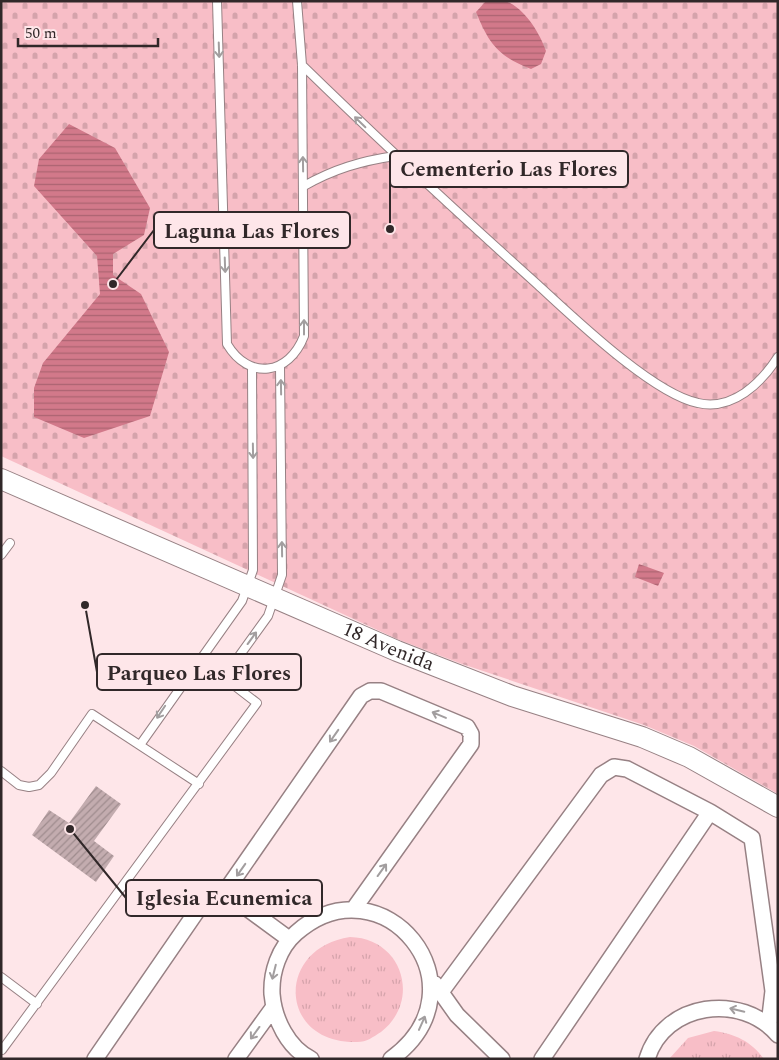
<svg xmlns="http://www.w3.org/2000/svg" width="779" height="1060" font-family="Spectral,serif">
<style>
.cemetery{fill:url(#cemetery-stones)}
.park{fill:url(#park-tufts)}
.water{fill:url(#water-rules)}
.building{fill:url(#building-hatch)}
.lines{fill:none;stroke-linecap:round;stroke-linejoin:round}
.lane-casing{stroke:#978184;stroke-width:10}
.street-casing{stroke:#978184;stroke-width:18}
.secondary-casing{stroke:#978184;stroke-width:22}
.lane{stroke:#fff;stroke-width:8}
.street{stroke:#fff;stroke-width:15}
.secondary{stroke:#fff;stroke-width:20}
.oneway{stroke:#a29e9f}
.labels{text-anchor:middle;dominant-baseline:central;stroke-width:4.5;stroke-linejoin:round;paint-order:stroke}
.street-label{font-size:20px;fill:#312829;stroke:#fee6e9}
.leader{fill:none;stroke:#312829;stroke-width:2}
.callout-dot{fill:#312829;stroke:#fee6e9;stroke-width:2}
.callout{fill:#fee6e9;stroke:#312829;stroke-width:2}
.callout-label{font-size:21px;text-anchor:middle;font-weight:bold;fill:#312829}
</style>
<defs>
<pattern id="cemetery-stones" width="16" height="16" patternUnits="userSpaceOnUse" patternTransform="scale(1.25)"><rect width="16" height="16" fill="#f8bec7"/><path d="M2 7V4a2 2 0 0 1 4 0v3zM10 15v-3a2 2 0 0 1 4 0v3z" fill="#d5a3ab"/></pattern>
<pattern id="park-tufts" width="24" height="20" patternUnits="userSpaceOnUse" patternTransform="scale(1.25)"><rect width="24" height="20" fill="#f8bec7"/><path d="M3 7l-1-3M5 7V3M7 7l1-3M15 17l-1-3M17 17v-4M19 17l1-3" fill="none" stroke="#d5a3ab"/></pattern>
<pattern id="water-rules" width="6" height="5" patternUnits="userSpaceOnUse" patternTransform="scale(1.25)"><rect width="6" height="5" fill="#d2798a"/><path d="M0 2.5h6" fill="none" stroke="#ab6371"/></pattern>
<pattern id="building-hatch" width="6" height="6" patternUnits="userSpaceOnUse" patternTransform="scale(1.25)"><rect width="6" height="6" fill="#c3acaf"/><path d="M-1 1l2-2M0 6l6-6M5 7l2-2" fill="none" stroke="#9f8c8e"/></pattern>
</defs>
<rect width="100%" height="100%" fill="#fee6e9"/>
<!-- cemetery -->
<path class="cemetery" d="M1 1H778V794L694 746 644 725 462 664 397 639 1 456Z"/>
<!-- park -->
<path class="park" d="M350 937C402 938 422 1000 381 1032 373 1037 367 1042 357 1042 278 1044 275 948 350 937Z
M714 1031C735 1034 751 1041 764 1059H669L688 1038Z"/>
<!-- water -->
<path class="water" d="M486 1C494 1 503 0 510 3 527 12 540 34 546 51L541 64 531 69C498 56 489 44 476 12Z
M69 124 115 148 150 208 144 235 113 254V275L141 294 169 352 150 416 84 438 34 417V388L43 363 100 294 97 256 34 186 39 159Z
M639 564 664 573 658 586 635 577Z"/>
<!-- building -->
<path class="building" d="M96 786 121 804 94 841 114 856 96 882 32 835 49 810 69 823Z"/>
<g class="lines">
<defs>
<path id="lane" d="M217 1 227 344C249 381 289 375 304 336L302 65 297 1
M302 65C379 140 458 213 538 285 573 317 653 394 698 403 733 411 761 383 778 357
M304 186C334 169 361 161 395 156
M1 555 10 543
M224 677 268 616 282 575 280 366
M140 745 242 601 253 570 252 367
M1 771 19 785 29 787 39 785 51 773 92 714 199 784
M1 977 37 1004
M2 1050 257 703 200 659"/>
<path id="street" d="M225 892 361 696 370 691H381L467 727 471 734V744L353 910
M435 984 457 1015 502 1059
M441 992 601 775 614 767 627 769 710 812 752 838 773 991 769 1025
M95 1059 208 895 215 891 225 892 289 939
M236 1059 273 1008
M311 1059C288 1048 274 1019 272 994 271 972 279 948 296 933 382 857 490 987 391 1059
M542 1059 710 812
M647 1059C664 1002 742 992 778 1035"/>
<g id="secondary">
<path id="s1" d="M1 479 397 651 512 696 642 737 689 757 778 807"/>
</g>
</defs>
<!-- lane casing -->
<use href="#lane" class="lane-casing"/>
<!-- street casing -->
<use href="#street" class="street-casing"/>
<!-- secondary casing -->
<use href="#secondary" class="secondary-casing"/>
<!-- lane -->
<use href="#lane" class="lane"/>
<!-- street -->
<use href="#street" class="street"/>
<!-- secondary -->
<use href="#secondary" class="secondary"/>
</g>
<!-- one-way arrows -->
<defs><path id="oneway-shaft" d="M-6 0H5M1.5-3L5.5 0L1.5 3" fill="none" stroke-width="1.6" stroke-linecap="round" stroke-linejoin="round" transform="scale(1.25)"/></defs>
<g class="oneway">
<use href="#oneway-shaft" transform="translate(219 50) rotate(88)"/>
<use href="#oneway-shaft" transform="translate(360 122) rotate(-136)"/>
<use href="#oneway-shaft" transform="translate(303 164) rotate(-91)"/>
<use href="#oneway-shaft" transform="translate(225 265) rotate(88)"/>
<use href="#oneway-shaft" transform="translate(304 327) rotate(-90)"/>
<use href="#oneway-shaft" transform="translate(281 387) rotate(-91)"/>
<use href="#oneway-shaft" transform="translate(253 451) rotate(89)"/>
<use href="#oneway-shaft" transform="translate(282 549) rotate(-91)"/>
<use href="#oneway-shaft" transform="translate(252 638) rotate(-54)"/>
<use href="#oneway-shaft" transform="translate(161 712) rotate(124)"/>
<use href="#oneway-shaft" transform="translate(439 715) rotate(-157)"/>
<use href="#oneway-shaft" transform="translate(334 736) rotate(125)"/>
<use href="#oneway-shaft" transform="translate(241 870) rotate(125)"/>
<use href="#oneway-shaft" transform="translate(382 870) rotate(-54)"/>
<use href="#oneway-shaft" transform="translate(274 972) rotate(104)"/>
<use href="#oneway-shaft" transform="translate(737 1010) rotate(-167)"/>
<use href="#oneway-shaft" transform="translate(422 1023) rotate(-66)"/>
<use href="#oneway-shaft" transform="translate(255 1033) rotate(126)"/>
</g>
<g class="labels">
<!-- street labels -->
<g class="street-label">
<text stroke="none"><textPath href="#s1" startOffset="422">18 Avenida</textPath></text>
</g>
</g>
<!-- callouts -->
<path class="leader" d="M390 229L390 169M113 284L154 230M85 605L97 672M70 829L126 898"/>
<g class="callout-dot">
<circle cx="390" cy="229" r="5"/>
<circle cx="113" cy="284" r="5"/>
<circle cx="85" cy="605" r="5"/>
<circle cx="70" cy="829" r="5"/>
</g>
<g class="callout">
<rect x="390" y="151" width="238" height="36" rx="5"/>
<rect x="154" y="212" width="196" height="36" rx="5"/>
<rect x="97" y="654" width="204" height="36" rx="5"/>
<rect x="126" y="880" width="196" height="36" rx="5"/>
</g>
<g class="callout-label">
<text x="509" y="176">Cementerio Las Flores</text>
<text x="252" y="238">Laguna Las Flores</text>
<text x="199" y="680">Parqueo Las Flores</text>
<text x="224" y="905">Iglesia Ecunemica</text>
</g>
<!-- border -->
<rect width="779" height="1060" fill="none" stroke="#312829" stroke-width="5"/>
<!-- scale -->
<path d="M18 38v8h140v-8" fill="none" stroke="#312829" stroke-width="2.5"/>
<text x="25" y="38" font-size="15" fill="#312829" stroke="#fee6e9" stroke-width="4" paint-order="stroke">50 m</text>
</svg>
